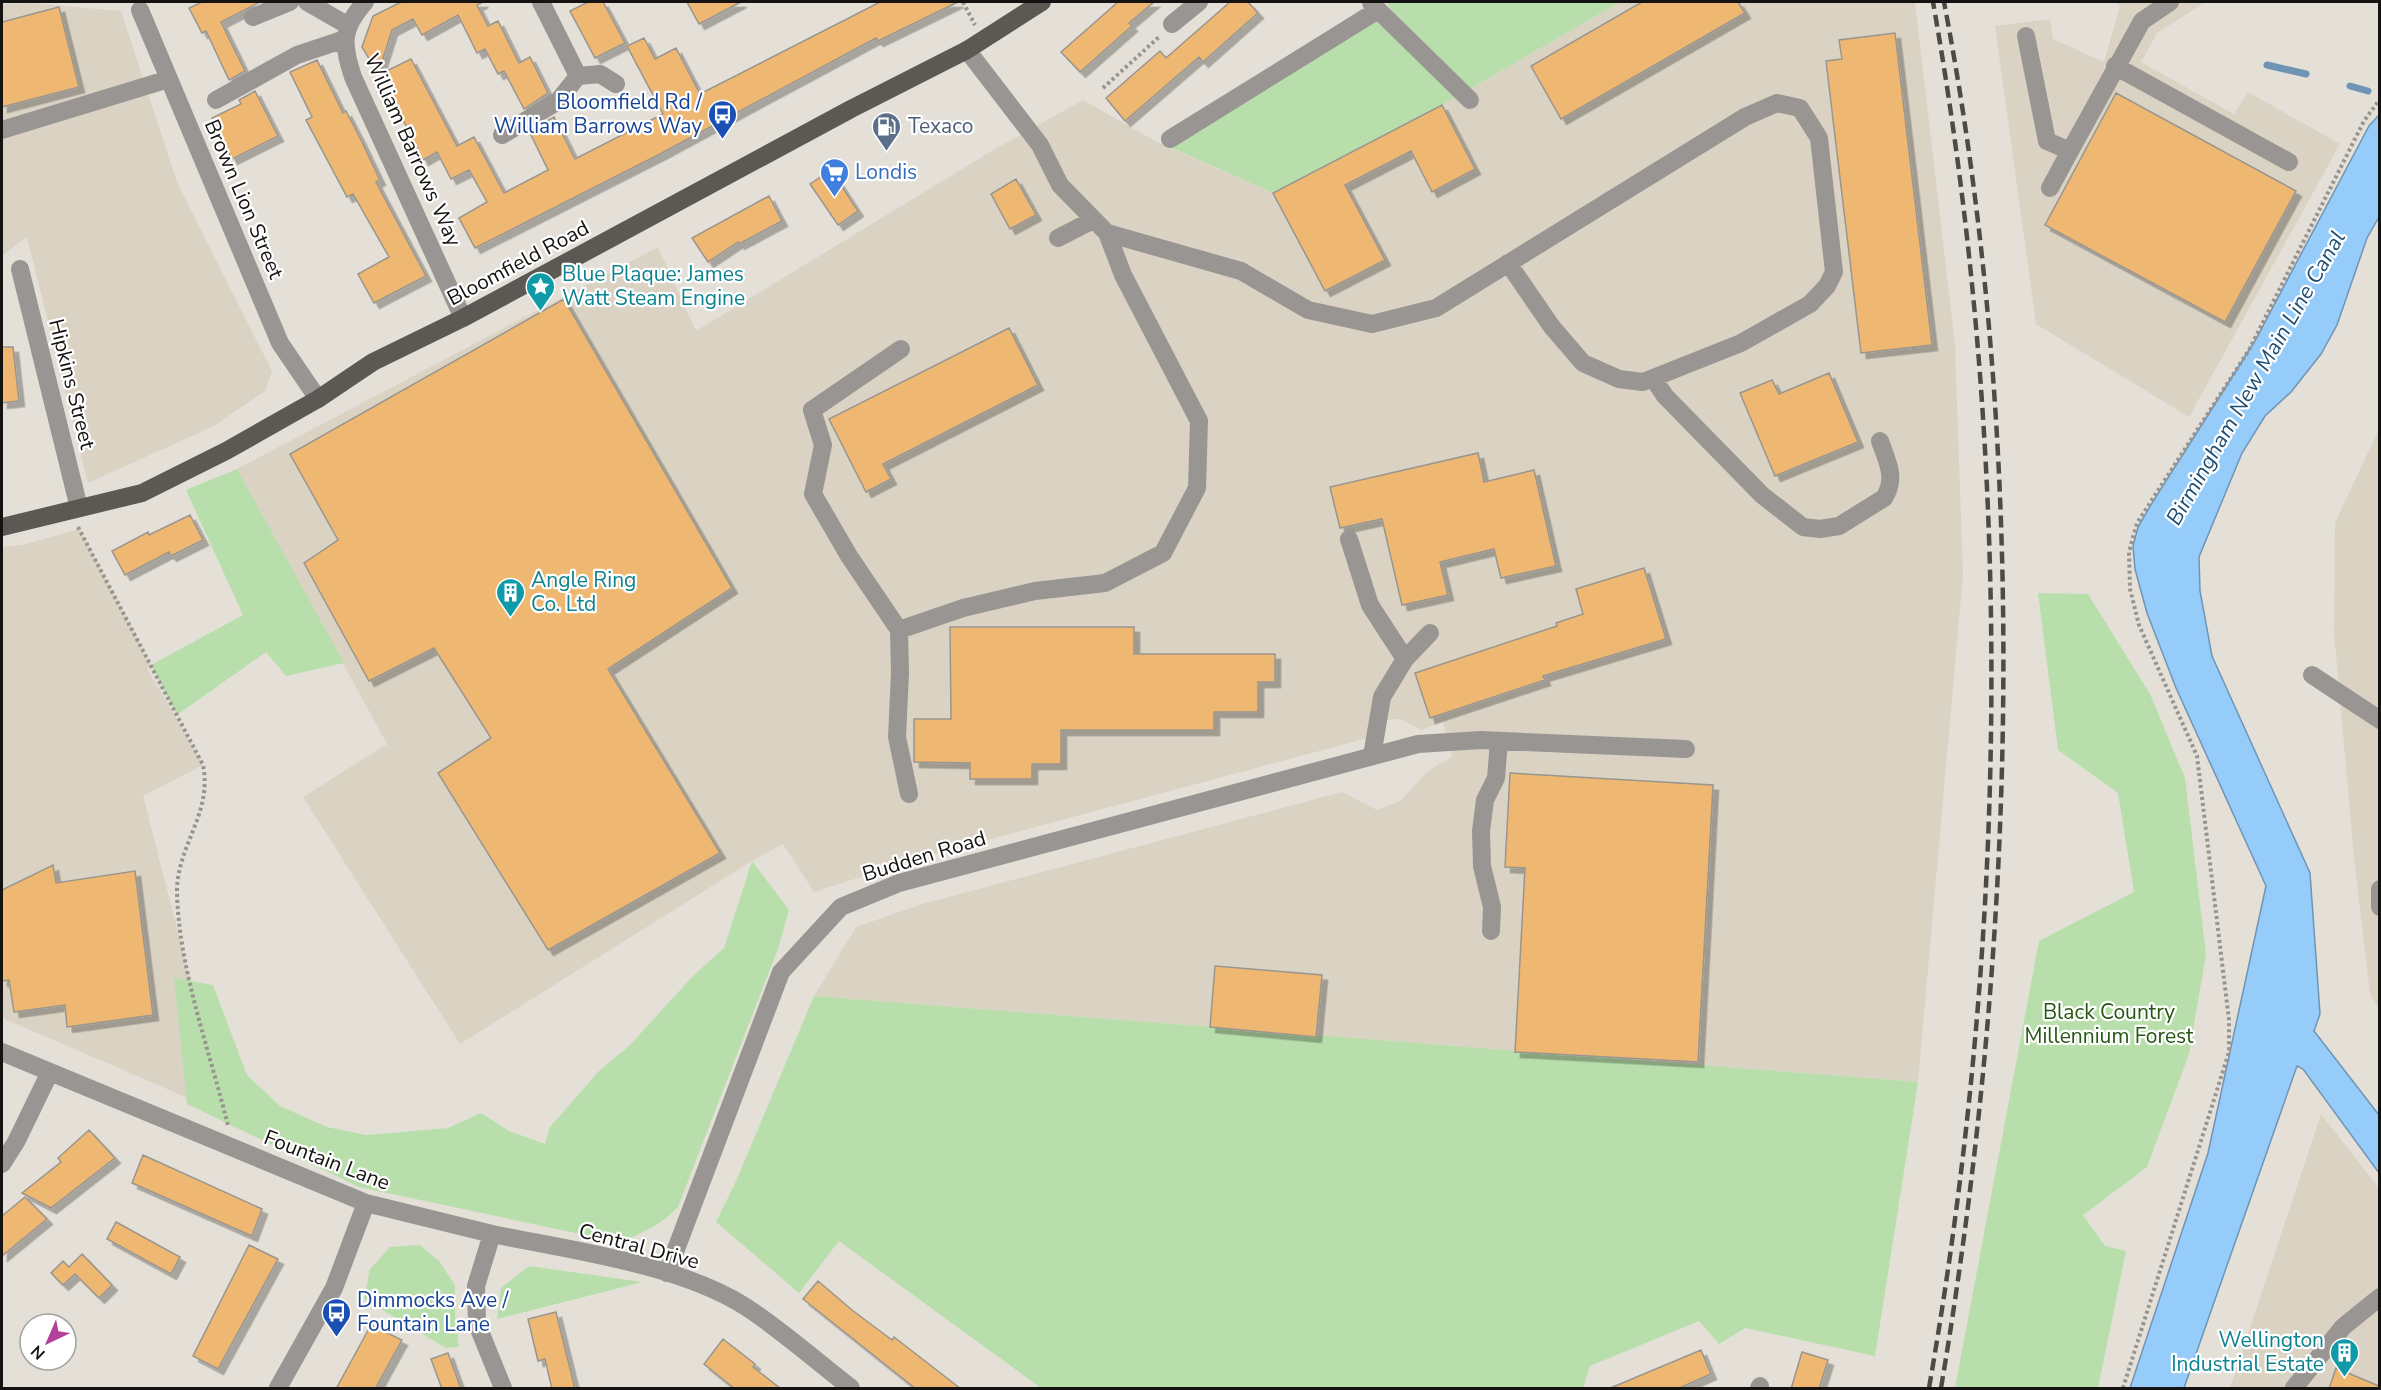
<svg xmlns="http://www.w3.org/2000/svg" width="2381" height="1390" font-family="'Nunito Sans',sans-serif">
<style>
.built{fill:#dad3c4}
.green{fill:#b8dfab}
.water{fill:#96ccfa;stroke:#6f94b4;stroke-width:1.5}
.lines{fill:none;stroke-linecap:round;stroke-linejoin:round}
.stream{stroke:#6f94b4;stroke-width:7}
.building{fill:#efb872;stroke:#9a958e;stroke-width:1.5;filter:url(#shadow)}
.path{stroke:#97938e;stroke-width:4;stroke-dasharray:3 3;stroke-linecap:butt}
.minor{stroke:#989592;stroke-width:18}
.major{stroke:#5c5853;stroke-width:18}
.rail{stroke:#4d4b47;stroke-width:4.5;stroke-dasharray:12 6;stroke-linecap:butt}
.labels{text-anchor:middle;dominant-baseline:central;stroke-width:4.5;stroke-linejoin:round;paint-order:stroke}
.transit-label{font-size:21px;fill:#164399;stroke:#fff;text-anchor:end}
.service-label{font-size:21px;fill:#4e5e75;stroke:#fff;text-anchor:start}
.street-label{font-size:21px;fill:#151311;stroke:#fff}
.shop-label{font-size:21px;fill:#366cbe;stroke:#fff;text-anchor:start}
.culture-label{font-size:21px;fill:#0d838f;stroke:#fff;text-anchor:start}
.park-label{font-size:21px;fill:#265612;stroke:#fff}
.water-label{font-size:22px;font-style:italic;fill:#1d4e74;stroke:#fff}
</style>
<defs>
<filter id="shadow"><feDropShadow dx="5.5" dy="5.5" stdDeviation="0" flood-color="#0004"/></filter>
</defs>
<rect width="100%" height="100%" fill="#e4e0d8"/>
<!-- built -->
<path class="built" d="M1620 2H1915L1955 344 1963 575 1918 1082 814 996 856 927 922 904 1342 792 1377 810 1400 801 1429 770 1452 757 1443 722 1421 730 1401 719 1382 720 1368 738 927 856 814 892 783 844 752 861 460 1044 303 797 387 744 237 469 658 247 696 331 990 152 1083 100 1157 142 1273 193 1442 105Z
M2114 2H2206L2157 33 2141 62 2234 114 2248 92 2340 144 2189 417 2036 324 1995 26 2050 19 2053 39 2104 62 2120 6Z
M32 3 121 11 177 182 272 371 265 391 214 426 88 483 27 237 2 256V4Z
M2379 429V1010L2370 994 2354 858 2334 632 2335 523Z
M80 529 151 665 147 668 203 765 143 796 225 1114 2 1018V547L22 545Z
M2321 1114 2379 1188V1388H2230Z"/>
<!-- green -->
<path class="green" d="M1386 2H1620L1442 105 1273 193 1172 148 1391 10Z
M237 469 344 663 286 676 266 652 177 715 151 665 243 615 186 490Z
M2038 593 2088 594 2150 694 2185 778 2206 954 2189 1054 2147 1167 2083 1215 2105 1246 2126 1251 2098 1388H1955L2039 941 2134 892 2118 793 2058 750Z
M752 861 789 910 779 946 678 1207C661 1225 641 1234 618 1242L359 1187 187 1104 174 978 213 985 247 1075 280 1106 327 1127 366 1135 448 1128 481 1113 509 1131 545 1144 550 1127 599 1071 629 1046 693 976 724 948Z
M814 996 1918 1082 1875 1356 1745 1328 1719 1344 1699 1321 1590 1366 1583 1388H1041L839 1241 799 1293 716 1222 737 1179Z
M420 1245 439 1261 455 1285V1317L459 1347 446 1348 364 1299 370 1269 390 1247Z
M529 1266 643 1282 497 1319 501 1288Z"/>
<!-- water -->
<path class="water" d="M2379 115V217L2367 238 2337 325 2321 354 2291 392 2265 416 2242 453 2199 557 2200 591 2212 656 2310 873 2320 1014 2314 1031 2379 1115V1173L2303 1069 2297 1066 2184 1388H2130L2208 1153 2266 886 2176 688 2147 613 2135 569 2133 546 2138 527 2152 503 2256 339 2369 126Z"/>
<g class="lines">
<!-- stream -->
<path class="stream" d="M2267 65 2306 74
M2350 86 2368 91"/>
</g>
<!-- building -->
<path class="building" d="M202 2H260L221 22 245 71 229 80 206 31 202 33 189 8Z
M401 2H483L477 5 488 26 498 21 519 63 530 57 548 93 524 109 504 71 498 74 485 49 477 53 458 15 422 35 413 19 392 30 378 74 362 47 373 16Z
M588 2H603L625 43 595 58 570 11Z
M687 2H741L699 24Z
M880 2H958L878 41 876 38 662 153 475 248 459 218 487 202 469 170 451 179 437 152 423 160 380 74 411 59 457 146 474 137 504 193 548 170 529 131 554 117 575 159 663 114 627 46 644 38 655 59 676 48 700 94Z
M1118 2H1154L1129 23 1132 26 1080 72 1061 52Z
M1230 2H1248L1258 13 1203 62 1199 57 1125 121 1106 98 1160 51 1166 58Z
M1642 2H1738L1745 13 1561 119 1531 66Z
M59 7 79 87 2 107V22Z
M1895 33 1932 345 1861 353 1826 61 1842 59 1839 40Z
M317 60 343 113 346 111 361 140 380 180 376 182 426 276 374 303 358 274 389 257 353 194 347 197 306 120 312 117 290 72Z
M255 91 278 136 232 159 212 118 241 104 239 100Z
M2116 93 2296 191 2225 322 2045 225Z
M1442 105 1475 169 1432 192 1411 151 1345 185 1385 260 1325 291 1273 193Z
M831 170 858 211 838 225 810 184Z
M1016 179 1036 215 1010 229 991 194Z
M769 196 782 221 739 244 738 242 708 262 692 238Z
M564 299 732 588 608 669 720 853 548 950 438 773 491 738 434 648 369 681 304 563 338 540 290 454Z
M1009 328 1038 385 883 464 891 479 866 492 829 419Z
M2 347H13L19 401 2 403Z
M1829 373 1858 442 1775 476 1740 393 1772 380 1779 394Z
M1478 453 1484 482 1534 470 1556 566 1501 578 1494 549 1440 562 1448 595 1402 605 1382 519 1340 528 1330 487Z
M190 515 203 540 171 556 169 552 125 575 112 551 148 532 149 535Z
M1644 568 1666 639 1543 676 1545 680 1430 718 1415 673 1557 626 1556 623 1583 614 1576 589Z
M950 627H1134V654H1275V682H1258V712H1214V730H1061V764H1032V779H970V763L914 762V719H951Z
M1510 773 1713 785 1698 1062 1515 1052 1525 868 1505 867Z
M53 865 56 883 135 871 153 1015 67 1027 65 1005 14 1012 9 980 2 981V890Z
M1215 966 1322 975 1316 1037 1210 1027Z
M89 1130 115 1158 51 1208 22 1193 61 1162 58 1158Z
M143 1155 262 1209 252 1236 132 1183Z
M25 1197 47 1219 2 1256V1216Z
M116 1222 180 1257 171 1274 107 1239Z
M249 1245 278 1259 218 1369 193 1356Z
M82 1254 112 1285 99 1298 75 1274 63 1285 51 1273 63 1261 69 1267Z
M818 1281 852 1310 892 1340 894 1337 961 1389H916L803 1299Z
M556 1312 575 1389H552L545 1359 538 1361 528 1319Z
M371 1325 402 1340 375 1389H336Z
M723 1339 755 1364 753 1367 781 1389H735L704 1364Z
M1701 1350 1711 1374 1677 1389H1608Z
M1802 1352 1828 1360 1819 1389H1791Z
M448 1353 461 1389H442L431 1359Z
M2336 1368 2379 1386V1389H2329Z"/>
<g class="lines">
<!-- path -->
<path class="path" d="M963 2 975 25
M1103 88 1159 37
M78 527 203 765C213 813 176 847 177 893 179 970 210 1051 228 1126
M2123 1388 2229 1052V1020L2197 756 2139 625 2130 589 2129 552 2137 523 2249 350 2364 121 2380 99"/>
<!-- minor -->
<path class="minor" d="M307 2 347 25
M365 2C341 29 342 44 353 77L463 318
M1371 3 1470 100
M140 10 280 343 318 399
M253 17 290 2
M1172 24 1199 2
M2026 36 2047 141 2070 151 2142 21 2170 2
M967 50 1040 145 1060 185 1107 233 1241 271 1308 310 1372 324 1436 308 1745 117 1777 103 1800 108 1819 138 1834 272 1827 286 1810 304 1741 343 1643 382 1619 379 1583 363 1552 327 1508 263
M2115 66 2289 162
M578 76 600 74 616 84
M216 100 297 55 345 39
M2 130 169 79
M502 135 558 101 578 76 541 2
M1170 139 1378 10
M2050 188 2070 151
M1058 238 1093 220
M20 269 79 508
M901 349 812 410 823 445 813 494 849 556 899 630 900 673 897 737 909 794
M1653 378 1665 396 1762 495 1803 527 1820 529 1839 526 1884 498C1897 478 1887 461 1880 441
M1349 539 1370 605 1405 659
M899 630 963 608 1035 591 1105 583 1163 553 1197 488 1199 421 1123 275 1107 233
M2312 675 2380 720
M1372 756 1382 697 1405 659 1430 633
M2380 889V907
M1491 931 1492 907 1482 866 1481 831 1485 800 1496 778 1499 741
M2 1052 366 1203 492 1234 476 1286 477 1324 503 1388
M2 1164 16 1142 50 1072
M492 1234C569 1250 679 1264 746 1307 783 1331 816 1361 851 1388
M667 1273 781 972 841 907 899 883 1418 744 1481 740 1686 749
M278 1388 334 1288 366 1203
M1759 1388 1760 1386
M2294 1388 2343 1327 2380 1297"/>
<!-- major -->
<path class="major" d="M2 527 142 493 226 451 318 399 373 362 463 318 851 109 967 50 1042 2"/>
<!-- rail -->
<path class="rail" d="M1929 1388C2009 930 2014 460 1933 2
M1941 1388C2017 939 2030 451 1944 2"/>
</g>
<!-- icons -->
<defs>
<symbol id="bus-pin" viewBox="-11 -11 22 30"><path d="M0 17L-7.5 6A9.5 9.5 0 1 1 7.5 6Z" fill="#1a4fb4" stroke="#fff"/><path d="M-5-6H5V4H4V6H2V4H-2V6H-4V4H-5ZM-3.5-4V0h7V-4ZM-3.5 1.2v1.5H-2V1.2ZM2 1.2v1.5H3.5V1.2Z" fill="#fff"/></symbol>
<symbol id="fuel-pin" viewBox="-11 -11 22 30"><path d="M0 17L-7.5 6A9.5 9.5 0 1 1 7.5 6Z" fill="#5c6f8a" stroke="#fff"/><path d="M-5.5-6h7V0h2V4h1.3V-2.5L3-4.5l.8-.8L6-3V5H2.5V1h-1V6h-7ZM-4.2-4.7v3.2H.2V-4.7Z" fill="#fff"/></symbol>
<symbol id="supermarket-pin" viewBox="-11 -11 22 30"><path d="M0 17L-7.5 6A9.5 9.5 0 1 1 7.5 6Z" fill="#3f7fe0" stroke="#fff"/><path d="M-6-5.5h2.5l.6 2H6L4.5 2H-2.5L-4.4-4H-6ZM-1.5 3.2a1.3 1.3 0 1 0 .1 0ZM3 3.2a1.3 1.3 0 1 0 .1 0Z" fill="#fff"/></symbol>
<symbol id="sight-pin" viewBox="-11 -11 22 30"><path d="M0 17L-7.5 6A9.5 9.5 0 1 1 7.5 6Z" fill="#0f9aa8" stroke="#fff"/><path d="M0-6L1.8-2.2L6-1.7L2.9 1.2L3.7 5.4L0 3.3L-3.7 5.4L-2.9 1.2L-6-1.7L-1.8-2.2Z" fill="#fff"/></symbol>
<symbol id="building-pin" viewBox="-11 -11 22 30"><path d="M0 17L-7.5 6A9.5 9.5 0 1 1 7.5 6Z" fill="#0f9aa8" stroke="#fff"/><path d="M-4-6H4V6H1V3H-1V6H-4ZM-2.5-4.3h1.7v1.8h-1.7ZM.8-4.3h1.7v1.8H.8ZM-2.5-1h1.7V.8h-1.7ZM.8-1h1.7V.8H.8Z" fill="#fff"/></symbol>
</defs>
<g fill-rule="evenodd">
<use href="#bus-pin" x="706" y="98" width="33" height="45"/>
<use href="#fuel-pin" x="870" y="110" width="33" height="45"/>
<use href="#supermarket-pin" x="818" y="156" width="33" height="45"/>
<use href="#sight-pin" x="524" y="270" width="33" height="45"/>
<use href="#building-pin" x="494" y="576" width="33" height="45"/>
<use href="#bus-pin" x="320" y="1296" width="33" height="45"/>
<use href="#building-pin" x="2328" y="1336" width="33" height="45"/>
</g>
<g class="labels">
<!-- transit labels -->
<g class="transit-label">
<text x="702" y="102">Bloomfield Rd /<tspan x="702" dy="24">William Barrows Way</tspan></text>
<text x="357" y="1300" text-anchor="start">Dimmocks Ave /<tspan x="357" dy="24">Fountain Lane</tspan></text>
</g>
<!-- service labels -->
<g class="service-label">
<text x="908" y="126">Texaco</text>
</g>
<!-- street labels -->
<g class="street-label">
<text transform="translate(413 150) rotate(66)">William Barrows Way</text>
<text transform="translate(244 199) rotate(67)">Brown Lion Street</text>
<text transform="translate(518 263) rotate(-28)">Bloomfield Road</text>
<text transform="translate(72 384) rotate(76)">Hipkins Street</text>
<text transform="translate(924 856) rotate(-17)">Budden Road</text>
<text transform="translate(327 1160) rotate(21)">Fountain Lane</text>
<text transform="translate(639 1246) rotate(15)">Central Drive</text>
</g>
<!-- shop labels -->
<g class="shop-label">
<text x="855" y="172">Londis</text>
</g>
<!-- culture labels -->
<g class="culture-label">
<text x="562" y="274">Blue Plaque: James<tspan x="562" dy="24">Watt Steam Engine</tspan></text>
<text x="531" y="580">Angle Ring<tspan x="531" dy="24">Co. Ltd</tspan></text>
<text x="2324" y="1340" text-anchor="end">Wellington<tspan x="2324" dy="24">Industrial Estate</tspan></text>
</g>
<!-- park labels -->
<g class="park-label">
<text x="2109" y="1012">Black Country<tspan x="2109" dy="24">Millennium Forest</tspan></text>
</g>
<!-- water labels -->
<g class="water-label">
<text transform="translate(2256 378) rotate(-60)">Birmingham New Main Line Canal</text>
</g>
</g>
<!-- border -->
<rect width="2381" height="1390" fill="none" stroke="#151311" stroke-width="6"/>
<!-- north arrow -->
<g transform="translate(48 1342) rotate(224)"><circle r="28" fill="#ffffff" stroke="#a1a1a0" stroke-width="1.5"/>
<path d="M0-4.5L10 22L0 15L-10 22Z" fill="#b3419c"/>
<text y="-9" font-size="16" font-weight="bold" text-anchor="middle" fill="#151311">N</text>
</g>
</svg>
